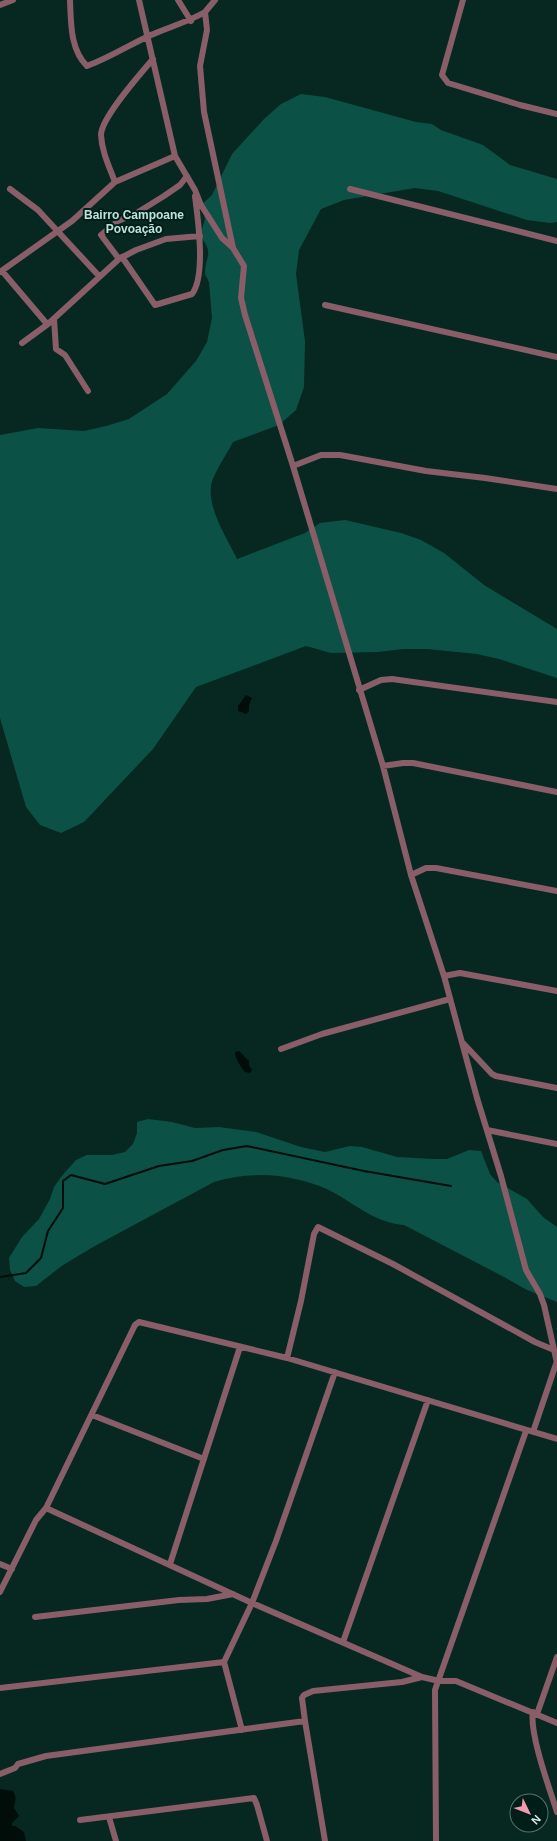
<svg xmlns="http://www.w3.org/2000/svg" width="557" height="1841" font-family="Helvetica,sans-serif">
<style>
.green{fill:#0c5145}
.water{fill:#000d09}
.lines{fill:none;stroke-linecap:round;stroke-linejoin:round}
.stream{stroke:#000d09;stroke-width:2}
.street{stroke:#895e68;stroke-width:6}
.labels{text-anchor:middle;dominant-baseline:central;stroke-width:4;stroke-linejoin:round;paint-order:stroke}
.neighbourhood-label{font-size:12px;font-weight:bold;fill:#bde2d8;stroke:#001e18}
</style>
<rect width="100%" height="100%" fill="#062821"/>
<!-- green -->
<path class="green" d="M301 94 325 97 416 122 432 124 441 130 483 145 510 165 557 179V222L550 223 527 220 438 191 415 188 344 200 321 209 299 250 296 274 305 341 304 387 296 410 279 425 233 442C228 452 212 476 211 486 208 510 227 538 237 559L305 533 320 523 345 520 401 533 421 540 444 553 484 585 557 629V678L499 659 477 654 427 649H403L378 652 331 653 306 646 196 687 153 749 84 822 61 833 40 825 26 807 0 718V435L38 428 84 431 106 426 129 419 167 394 196 361 207 342 212 318 209 282 205 274C205 255 215 255 200 236L205 219 201 205 212 195 232 154 264 119 281 104Z
M148 1119 172 1122 195 1128 219 1127 256 1132 301 1147 325 1152 350 1146 362 1147 397 1157 434 1159H447L469 1150 481 1151 490 1174 497 1182 527 1199 543 1217 557 1227V1302L527 1290 506 1278 404 1225C378 1223 360 1208 338 1195 303 1175 254 1169 214 1182L93 1247 63 1265 36 1286 24 1287 15 1281 10 1270 9 1258 22 1237 39 1219 50 1199 54 1187 61 1177 76 1160 87 1155H112L125 1152 133 1144 137 1133V1122Z"/>
<!-- water -->
<path class="water" d="M246 695 252 698 249 705V711L246 714 238 711V706Z
M239 1051 249 1061V1065L252 1070 250 1073 245 1072C241 1067 235 1059 235 1052Z
M0 1789 13 1791C17 1798 15 1801 14 1808L19 1816 12 1823V1826H15L24 1832 26 1841H0Z"/>
<g class="lines">
<!-- stream -->
<path class="stream" d="M0 1277 26 1273 41 1258 48 1231 63 1208V1181L71 1175 105 1184 159 1166 192 1161 223 1150 247 1146 364 1171 451 1186"/>
<!-- street -->
<path class="street" d="M70 0C71 22 70 50 87 66 109 58 129 45 151 35 169 27 188 22 205 12
M139 0 175 156 195 190 201 205 222 238 232 247
M178 0 191 21
M215 0 205 12 207 30 200 66 204 112 233 248 244 266 241 298 245 315 293 466 383 766 411 875 444 976 477 1098 501 1176 526 1270 540 1294 544 1305 557 1363
M463 0 442 75 448 83 520 105 557 114
M0 5 13 0
M115 182C109 166 102 152 101 135 101 118 141 73 153 59
M10 189 38 210 99 276
M350 189 557 241
M122 257 155 305 192 294C206 276 198 219 195 196
M119 259 101 235 118 221 135 214 164 196 180 185 187 176
M2 271 47 324
M0 272 72 221 115 182 175 156
M325 305 557 357
M54 319 56 349 65 355 88 391
M22 343 48 324 119 259 136 250 166 239 200 236
M293 466 321 455H340L426 471 485 478 557 489
M359 690 381 680 392 679 557 702
M383 766 403 763H413L557 792
M411 875 426 868H436L557 891
M444 976 460 973 557 991
M462 1042 492 1074 496 1076 557 1088
M281 1049 322 1034 450 999
M487 1130 557 1144
M287 1358 301 1301 314 1234 318 1227 393 1264 535 1342 554 1350
M92 1415 204 1459
M533 1432 557 1361
M46 1508 252 1603 422 1677 439 1681H456L557 1723
M0 1564 12 1569
M170 1564 240 1347
M0 1592 36 1520 46 1508 135 1325 139 1322 287 1358 557 1439
M35 1617 179 1600 207 1599 233 1594
M343 1642 428 1400
M0 1688 224 1662
M533 1712C529 1733 550 1790 557 1812
M537 1714 557 1657
M242 1730 224 1662 252 1603 276 1541 335 1372
M0 1774 15 1768 18 1764 46 1756 305 1721
M109 1817 116 1841
M80 1820 254 1798 257 1805 267 1841
M325 1841 305 1721 302 1698 304 1695 313 1691 402 1682 422 1677
M436 1841 435 1690 526 1431"/>
</g>
<g class="labels">
<!-- neighbourhood labels -->
<g class="neighbourhood-label">
<text x="134" y="215">Bairro Campoane<tspan x="134" dy="14">Povoação</tspan></text>
</g>
</g>
<!-- north arrow -->
<g transform="translate(529 1813) rotate(133)"><circle r="19" fill="#001e18" stroke="#59726c"/>
<path d="M0-3L7 15L0 10L-7 15Z" fill="#f29aaf"/>
<text y="-6" font-size="11" font-weight="bold" text-anchor="middle" fill="#def0eb">N</text>
</g>
</svg>
